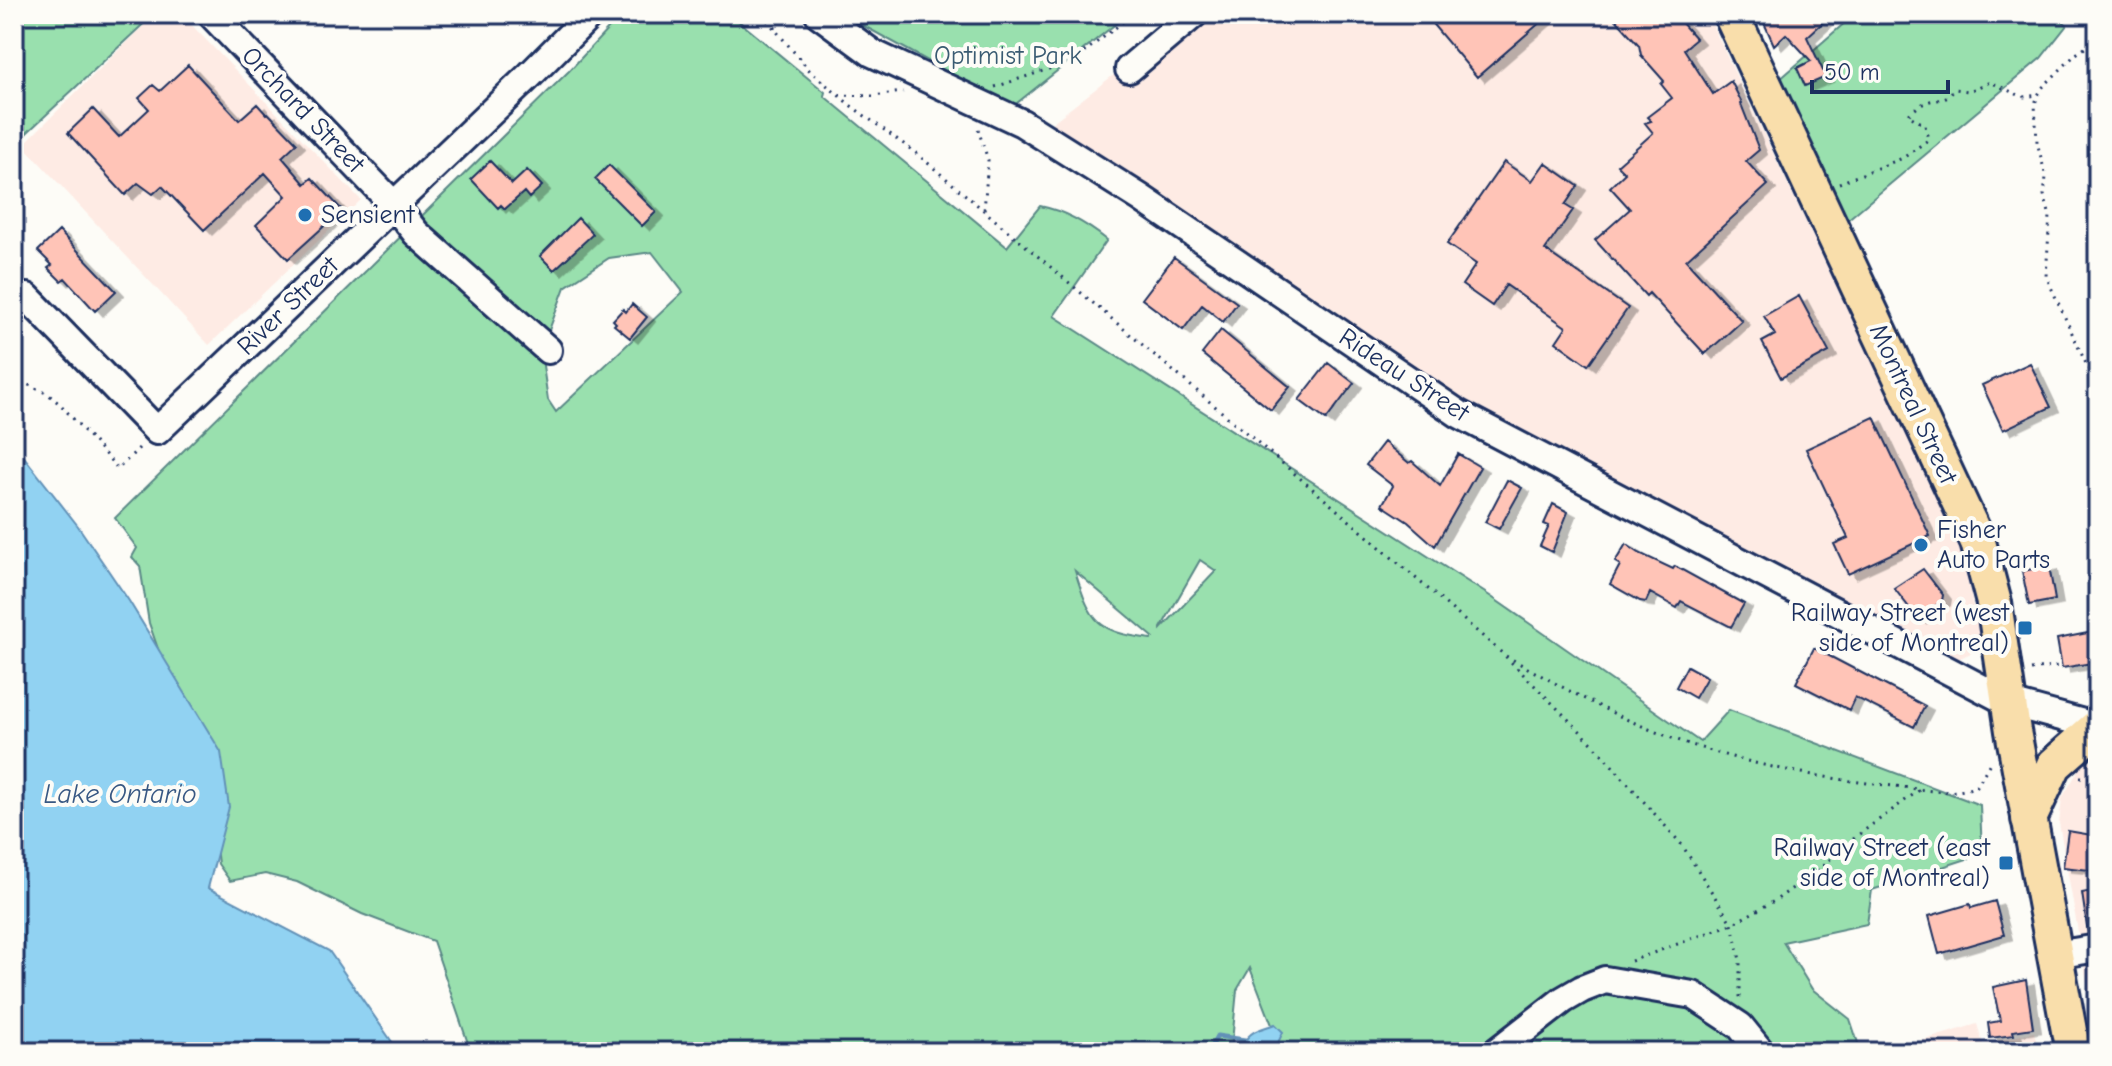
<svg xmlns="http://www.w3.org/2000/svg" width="2112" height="1066" font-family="'Comic Neue',sans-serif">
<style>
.built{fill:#feebe4}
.green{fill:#99e0ae;stroke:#5a8886;stroke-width:2;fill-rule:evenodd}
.water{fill:#91d2f2;stroke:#6291b7;stroke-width:2}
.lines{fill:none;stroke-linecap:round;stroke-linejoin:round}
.stream{stroke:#6291b7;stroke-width:5}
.building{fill:#ffc4b7;stroke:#1b2f5e;stroke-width:2;filter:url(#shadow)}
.minor-casing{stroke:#1b2f5e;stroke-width:32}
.major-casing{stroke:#1b2f5e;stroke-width:40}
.path{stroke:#1b2f5e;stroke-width:3;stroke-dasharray:2 6;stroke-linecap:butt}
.minor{stroke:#fdfcf7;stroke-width:26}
.major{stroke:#f9deab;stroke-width:34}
.poi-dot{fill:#1f6fb2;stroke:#fdfcf7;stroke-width:3}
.labels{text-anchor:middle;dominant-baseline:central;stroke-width:8;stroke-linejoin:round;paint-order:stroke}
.park-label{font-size:26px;fill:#3a5b72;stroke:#fdfcf7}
.street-label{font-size:26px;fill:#1b2f5e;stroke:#fdfcf7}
.poi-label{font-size:26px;fill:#1b2f5e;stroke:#fdfcf7;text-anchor:start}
.water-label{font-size:28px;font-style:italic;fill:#385883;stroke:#fdfcf7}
</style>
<defs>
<filter id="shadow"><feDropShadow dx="8" dy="4.5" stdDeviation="0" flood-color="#0004"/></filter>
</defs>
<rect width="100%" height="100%" fill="#fdfcf7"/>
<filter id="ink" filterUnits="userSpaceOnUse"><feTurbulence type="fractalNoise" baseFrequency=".0125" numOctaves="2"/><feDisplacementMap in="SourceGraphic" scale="16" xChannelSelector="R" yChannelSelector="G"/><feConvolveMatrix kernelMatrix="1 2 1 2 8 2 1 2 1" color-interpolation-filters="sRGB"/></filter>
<g filter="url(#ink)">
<!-- built -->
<path class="built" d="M155 14H181L361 200 209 345 23 145Z
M1192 14H1707L1961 548 1982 648 1958 659 1649 509 1429 383 1044 129Z
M2098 760V1046L2059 823 2062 798 2084 761Z
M1977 1024 1983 1044 2034 1032 2039 1052H1885Z"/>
<!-- green -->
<path class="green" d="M14 14H154L14 145Z
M622 14H730L825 92 824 96 1007 247 1040 206C1065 211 1087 224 1107 240L1054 316 1490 596 1700 742 1729 710 1980 805 1982 854 1872 890 1867 924 1783 942 1812 989 1850 1019 1861 1052H1768L1739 1010 1701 990 1608 970 1487 1052H1269L1277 1038 1250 968 1237 990 1231 1052H471L433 941 362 914 297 882 265 874 230 881 218 864 204 744 171 686 149 623 140 566 132 557 137 548 115 518 569 71ZM652 252 683 292 556 412 548 400 541 352 565 287 609 258ZM1200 560 1216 571 1161 629V628ZM1075 571 1153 637 1151 639C1097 632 1091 623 1075 571Z
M842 14H1128L1012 107Z
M1855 14H2056L2067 25 2041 58 1846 221 1779 80Z
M1619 986 1695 1003 1752 1052H1511L1564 1007Z"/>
<!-- water -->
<path class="water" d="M14 440 18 449 78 526 129 601 221 752 229 807 208 888 329 951 399 1052H14Z
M1275 1024 1283 1032 1277 1045 1273 1046 1275 1050 1247 1052 1244 1043C1250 1030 1262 1029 1275 1024Z"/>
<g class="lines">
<!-- stream -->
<path class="stream" d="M1218 1052 1212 1045 1217 1036 1245 1040"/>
</g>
<!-- building -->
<path class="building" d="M1424 14H1550L1477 77Z
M1611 14H1674L1696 39 1684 49 1713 94 1731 81 1742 103 1741 104 1759 150 1746 161 1768 185 1686 260 1742 321 1705 354 1649 293 1646 296 1595 240 1630 209 1610 187 1625 173 1617 165 1653 133 1645 123 1651 121 1647 117 1672 98 1661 84 1664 81 1641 55 1639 45Z
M1760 14H1832L1807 37 1826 77 1805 86 1797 68 1811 61 1786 34 1774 45Z
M188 65 239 120 257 104 266 114 268 113 297 143 282 157 305 184 312 178 342 210 288 259 256 225 286 196 265 173 204 230 162 186 153 194 138 183 125 195 68 133 93 109 119 137 149 109 139 98 153 85 160 91Z
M490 161 512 184 527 170 542 186 529 198 524 192 505 209 501 205 498 208 471 179Z
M1504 162 1532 181 1545 163 1578 186 1565 205 1573 210 1545 250 1628 308 1588 365 1556 342 1566 327 1506 285 1492 306 1462 285 1476 264 1447 244Z
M609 165 656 212 642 226 595 179Z
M578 218 593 234 554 270 540 256Z
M59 231 116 291 95 311 65 278 61 281 48 268 52 265 38 251Z
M1174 257 1237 303 1223 322 1202 305 1183 330 1142 299Z
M1799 296 1829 352 1781 378 1762 342 1775 335 1764 316Z
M632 304 647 317 630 338 614 325 616 323 613 320 623 309 626 312Z
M1221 330 1290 387 1271 410 1202 354Z
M1328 363 1354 383 1326 420 1299 400Z
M2030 363 2051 407 2003 430 1982 385Z
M1874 417 1930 536 1848 574 1834 544 1848 538 1806 449Z
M1384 442 1409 463 1412 461 1440 486 1458 454 1480 467 1435 546 1408 522 1382 505 1393 486 1366 465Z
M1507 480 1522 488 1499 529 1485 522Z
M1553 504 1568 512 1552 552 1540 546 1549 526 1544 524Z
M1626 544 1639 553 1673 569 1675 566 1744 604 1731 627 1681 601 1677 608 1650 593 1646 602 1640 601 1610 584 1620 565 1615 562Z
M2049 566 2055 600 2029 605 2022 571Z
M1923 569 1943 595 1942 601 1918 619 1894 588Z
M2098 631V662L2062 668 2057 639Z
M1814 648 1925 706 1914 727 1855 697 1849 710 1796 683Z
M1687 666 1707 677 1695 698 1676 687Z
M2068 831 2098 836V871L2063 867Z
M2098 890V932L2088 933 2082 893Z
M1995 901 2004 935 1939 954 1929 916 1970 904 1971 908Z
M2026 980 2033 1028 2013 1031 2014 1035 1990 1038 1988 1023 2000 1021 1993 987Z"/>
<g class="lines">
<defs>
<path id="minor" d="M211 14 394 205 416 233 548 350
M819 14 872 53 1022 123 1141 198 1459 414 2010 703 2098 727
M1129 69 1194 14
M27 297 157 431 530 75 591 14
M2055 955 2098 948
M1496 1052 1563 1000 1582 989 1605 980 1693 995 1740 1026 1761 1052"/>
<path id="major" d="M1731 14 1978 542 1994 603 2013 731 2073 1052
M2029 819 2054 765 2097 727"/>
</defs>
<!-- minor casing -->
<use href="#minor" class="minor-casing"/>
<!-- major casing -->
<use href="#major" class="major-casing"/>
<!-- path -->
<path class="path" d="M762 14 810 71 850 105 916 153 1328 502 1503 654 1594 745 1682 845 1732 924 1740 960V999
M775 28V14
M2098 39 2076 54 2043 87 2038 95 2035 104 2037 142 2046 177 2044 195 2050 216 2046 276 2098 390
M995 87 1073 61 1133 14
M839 95 873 96 903 92
M978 129 988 160 984 211
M1839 183 1903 158 1928 140 1925 125 1908 115C1913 111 1919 105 1925 103 1937 97 1947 104 1954 89L1969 91 1990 82 2023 97 2038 95
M14 378 48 394 61 405 118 469 140 447
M1506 656C1548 679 1591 704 1635 723 1716 759 1806 777 1894 786 1922 789 1951 797 1977 786L1992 759
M2031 670 2059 666
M2080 777 2098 778
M1631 961 1732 924 1776 900 1819 869 1858 835 1921 789"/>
<!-- minor -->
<use href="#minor" class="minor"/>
<!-- major -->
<use href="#major" class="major"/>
</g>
</g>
<!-- markers -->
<g class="poi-dot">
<circle cx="305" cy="215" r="8"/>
<circle cx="1921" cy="545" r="8"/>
<rect x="2017" y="620" width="16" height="16" rx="4"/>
<rect x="1998" y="855" width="16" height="16" rx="4"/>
</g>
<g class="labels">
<!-- park labels -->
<g class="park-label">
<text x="1008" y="56">Optimist Park</text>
</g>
<!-- street labels -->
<g class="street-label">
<text transform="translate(303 110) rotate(46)">Orchard Street</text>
<text transform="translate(288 306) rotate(-44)">River Street</text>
<text transform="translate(1404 375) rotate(33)">Rideau Street</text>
<text transform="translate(1913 404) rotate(65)">Montreal Street</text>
</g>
<!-- poi labels -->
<g class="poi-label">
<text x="321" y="215">Sensient</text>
<text x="1937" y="530">Fisher<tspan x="1937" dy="30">Auto Parts</tspan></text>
<text x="2009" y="613" text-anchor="end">Railway Street (west<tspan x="2009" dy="30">side of Montreal)</tspan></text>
<text x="1990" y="848" text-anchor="end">Railway Street (east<tspan x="1990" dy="30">side of Montreal)</tspan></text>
</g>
<!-- water labels -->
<g class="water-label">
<text x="120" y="794">Lake Ontario</text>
</g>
</g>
<!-- margin -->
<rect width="2112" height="1066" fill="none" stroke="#fdfcf7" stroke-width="48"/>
<rect x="24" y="24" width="2064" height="1018" fill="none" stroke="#1b2f5e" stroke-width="3" filter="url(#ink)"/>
<!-- scale -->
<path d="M1812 80v12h136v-12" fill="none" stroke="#1b2f5e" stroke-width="4"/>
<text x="1824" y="80" font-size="24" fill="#1b2f5e" stroke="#fdfcf7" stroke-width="6" paint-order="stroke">50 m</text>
</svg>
